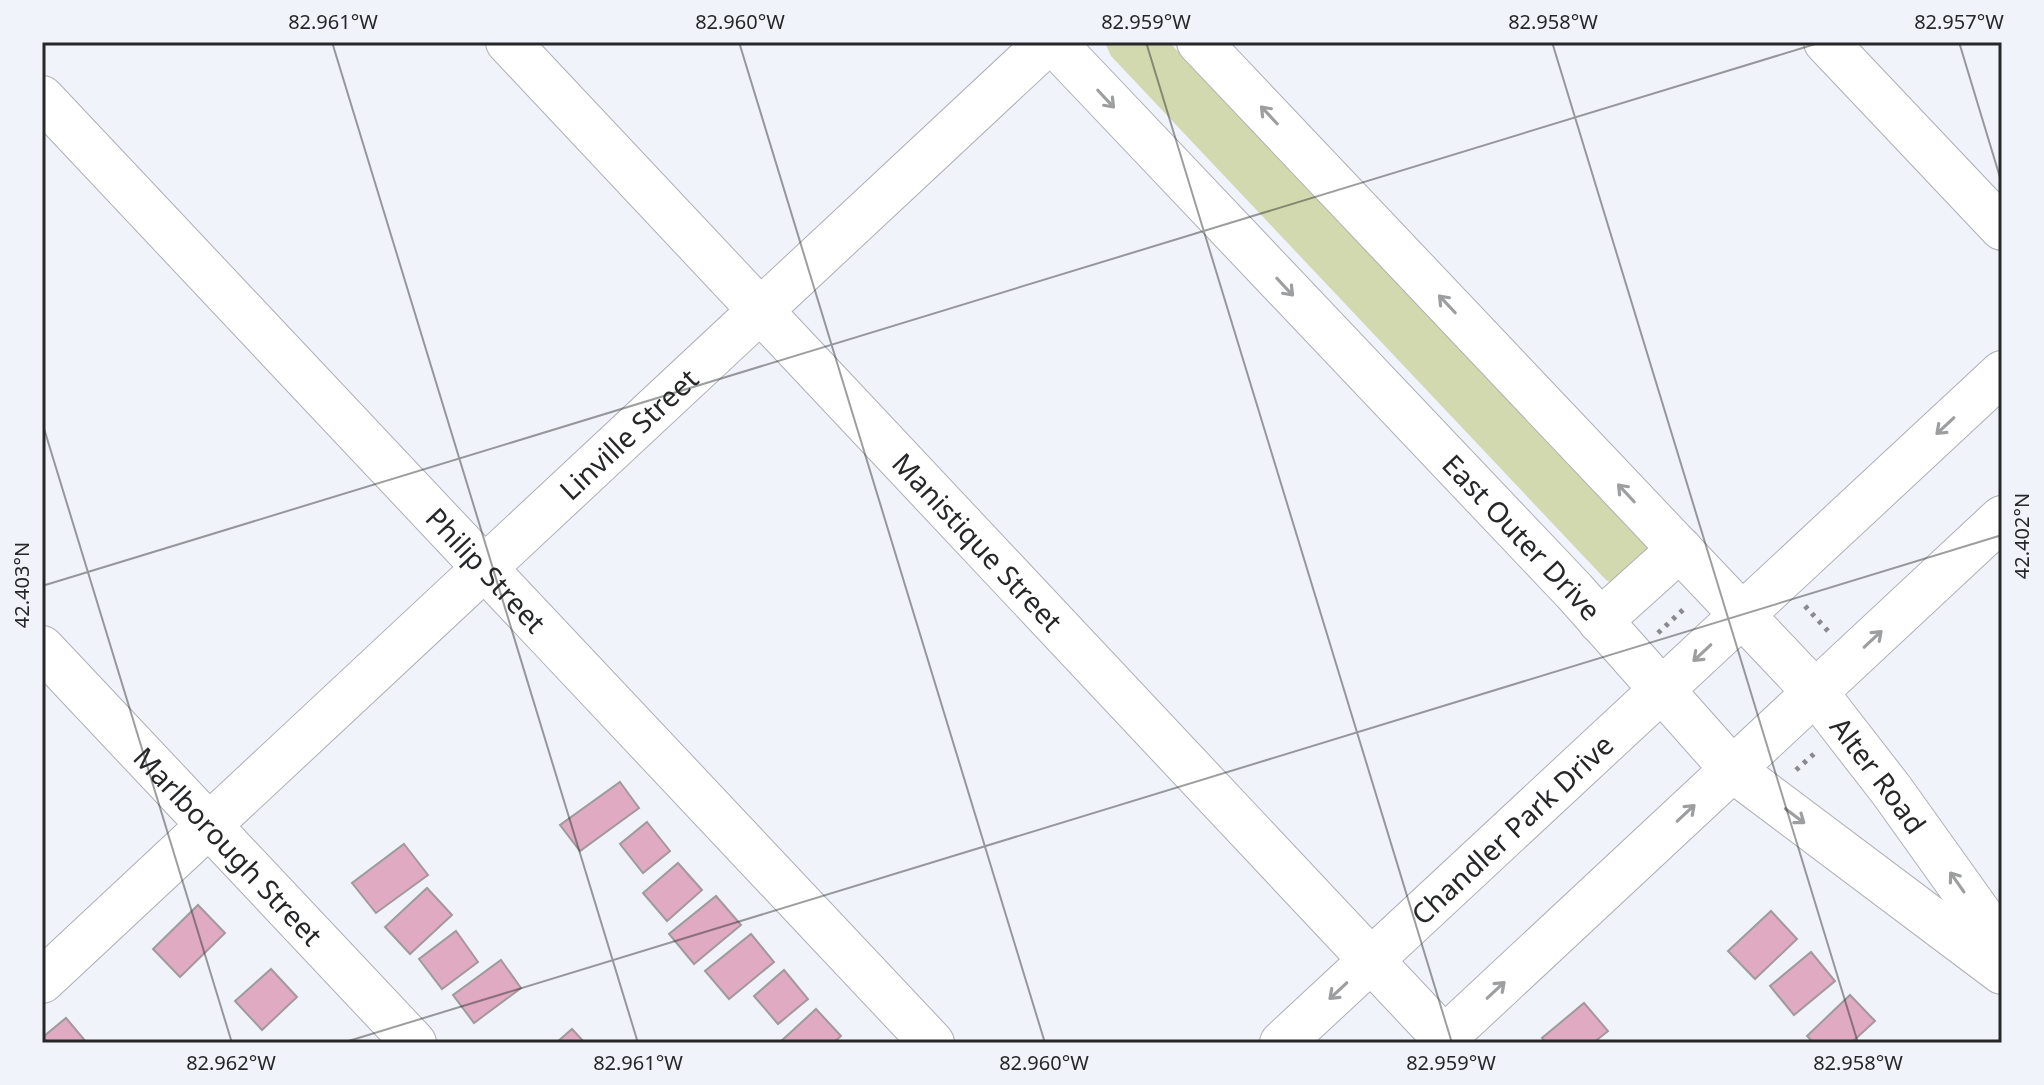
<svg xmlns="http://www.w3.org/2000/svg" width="2044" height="1085" font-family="'Noto Sans',sans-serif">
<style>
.green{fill:#d2d9af}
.building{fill:#e0aac2;stroke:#a1999c;stroke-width:2}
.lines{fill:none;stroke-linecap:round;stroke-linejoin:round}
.minor-casing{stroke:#aeafb6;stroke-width:46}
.path{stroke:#898a8f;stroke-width:5;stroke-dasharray:4 6;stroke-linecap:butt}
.minor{stroke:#fff;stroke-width:44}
.oneway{stroke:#9d9e9f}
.ticks{fill:none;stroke:#262729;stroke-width:2;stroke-opacity:0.45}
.labels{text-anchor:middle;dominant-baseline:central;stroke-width:6;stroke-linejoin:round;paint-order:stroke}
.street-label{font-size:28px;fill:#262729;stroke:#f1f3fa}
.neatline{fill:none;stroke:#262729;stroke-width:3}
.ticks-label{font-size:20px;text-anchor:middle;fill:#262729}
</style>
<rect width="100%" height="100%" fill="#f1f3fa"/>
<!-- green -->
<path class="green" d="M1108 42H1169L1646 544 1650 552 1615 585 1606 580 1111 56 1106 45Z"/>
<!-- building -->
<path class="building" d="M620 782 639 808 580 851 560 825Z
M647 822 670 851 643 873 620 844Z
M404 844 428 875 376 913 352 883Z
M678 863 702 890 667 921 643 893Z
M427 888 452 915 410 954 385 927Z
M716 896 741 925 694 964 669 934Z
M198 905 225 933 180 977 153 949Z
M1771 911 1797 939 1755 979 1728 951Z
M456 931 478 962 442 989 419 959Z
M751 934 774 962 729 999 705 971Z
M1811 952 1835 981 1794 1015 1770 986Z
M501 960 521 988 474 1023 453 995Z
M271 969 297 997 262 1030 235 1001Z
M784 970 808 999 778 1024 754 996Z
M1850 995 1875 1021 1851 1043H1814L1807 1036Z
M1584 1003 1608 1031 1593 1043H1546L1542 1038Z
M816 1009 841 1036 833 1043H779Z
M66 1018 87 1043H48L43 1037Z
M572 1029 585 1043H556Z"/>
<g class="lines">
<defs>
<g id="minor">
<path id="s1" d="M508 42 1449 1043"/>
<path id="s2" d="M1053 42 1574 591 1733 770 2002 972"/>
<path id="s3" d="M1199 42 1816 693 1892 791 2002 945"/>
<path d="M1826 42 2002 228"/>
<path id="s4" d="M42 98 932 1043"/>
<path d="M1600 621 1680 549"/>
<path id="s5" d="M42 648 414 1043"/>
<path id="s6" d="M42 981 1048 42"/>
<path id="s7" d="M1282 1043 2002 373"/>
<path d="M1439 1043 2002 518"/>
</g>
</defs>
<!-- minor casing -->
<use href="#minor" class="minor-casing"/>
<!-- path -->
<path class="path" d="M1805 606 1828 631
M1658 633 1686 607
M1796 770 1815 753"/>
<!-- minor -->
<use href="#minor" class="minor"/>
</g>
<!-- one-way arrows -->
<defs><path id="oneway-shaft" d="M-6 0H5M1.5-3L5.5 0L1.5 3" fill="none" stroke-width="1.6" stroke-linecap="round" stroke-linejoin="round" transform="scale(2)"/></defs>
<g class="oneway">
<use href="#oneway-shaft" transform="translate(1106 99) rotate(47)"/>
<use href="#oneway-shaft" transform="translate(1269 115) rotate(-133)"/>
<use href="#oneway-shaft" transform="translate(1285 287) rotate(47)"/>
<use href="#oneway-shaft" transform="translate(1447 304) rotate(-133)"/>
<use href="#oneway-shaft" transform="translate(1945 426) rotate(137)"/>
<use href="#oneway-shaft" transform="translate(1626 493) rotate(-133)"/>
<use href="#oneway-shaft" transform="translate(1873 639) rotate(-43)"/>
<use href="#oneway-shaft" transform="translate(1702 653) rotate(137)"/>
<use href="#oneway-shaft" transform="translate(1686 813) rotate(-43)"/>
<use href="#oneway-shaft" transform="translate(1795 816) rotate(37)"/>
<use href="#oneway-shaft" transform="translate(1957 882) rotate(-125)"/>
<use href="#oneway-shaft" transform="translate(1496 990) rotate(-43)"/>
<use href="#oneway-shaft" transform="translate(1338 991) rotate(137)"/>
</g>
<!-- ticks -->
<path class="ticks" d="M332 42 638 1043M739 42 1045 1043M1146 42 1452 1043M1552 42 1858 1043M1959 42 2002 184M42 422 232 1043M42 586 1822 42M342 1043 2002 535"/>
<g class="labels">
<!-- street labels -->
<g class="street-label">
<text stroke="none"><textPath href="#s6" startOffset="802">Linville Street</textPath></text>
<text stroke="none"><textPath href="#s2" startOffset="682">East Outer Drive</textPath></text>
<text stroke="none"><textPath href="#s1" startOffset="686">Manistique Street</textPath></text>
<text stroke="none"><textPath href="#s4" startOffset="648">Philip Street</textPath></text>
<text stroke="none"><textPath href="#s3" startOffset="1000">Alter Road</textPath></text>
<text stroke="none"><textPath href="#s7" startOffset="314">Chandler Park Drive</textPath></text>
<text stroke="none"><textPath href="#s5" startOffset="272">Marlborough Street</textPath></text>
</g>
</g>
<!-- border -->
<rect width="2044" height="1085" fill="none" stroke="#f1f3fa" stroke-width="88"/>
<rect x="44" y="44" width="1956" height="997" class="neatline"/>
<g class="ticks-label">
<text x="333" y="29">82.961°W</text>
<text x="740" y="29">82.960°W</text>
<text x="1146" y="29">82.959°W</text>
<text x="1553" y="29">82.958°W</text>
<text x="1959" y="29">82.957°W</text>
<text transform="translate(2022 536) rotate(-90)" y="7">42.402°N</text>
<text transform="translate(22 585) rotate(-90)" y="7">42.403°N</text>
<text x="231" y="1070">82.962°W</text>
<text x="638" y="1070">82.961°W</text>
<text x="1044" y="1070">82.960°W</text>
<text x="1451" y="1070">82.959°W</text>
<text x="1858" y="1070">82.958°W</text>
</g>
</svg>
